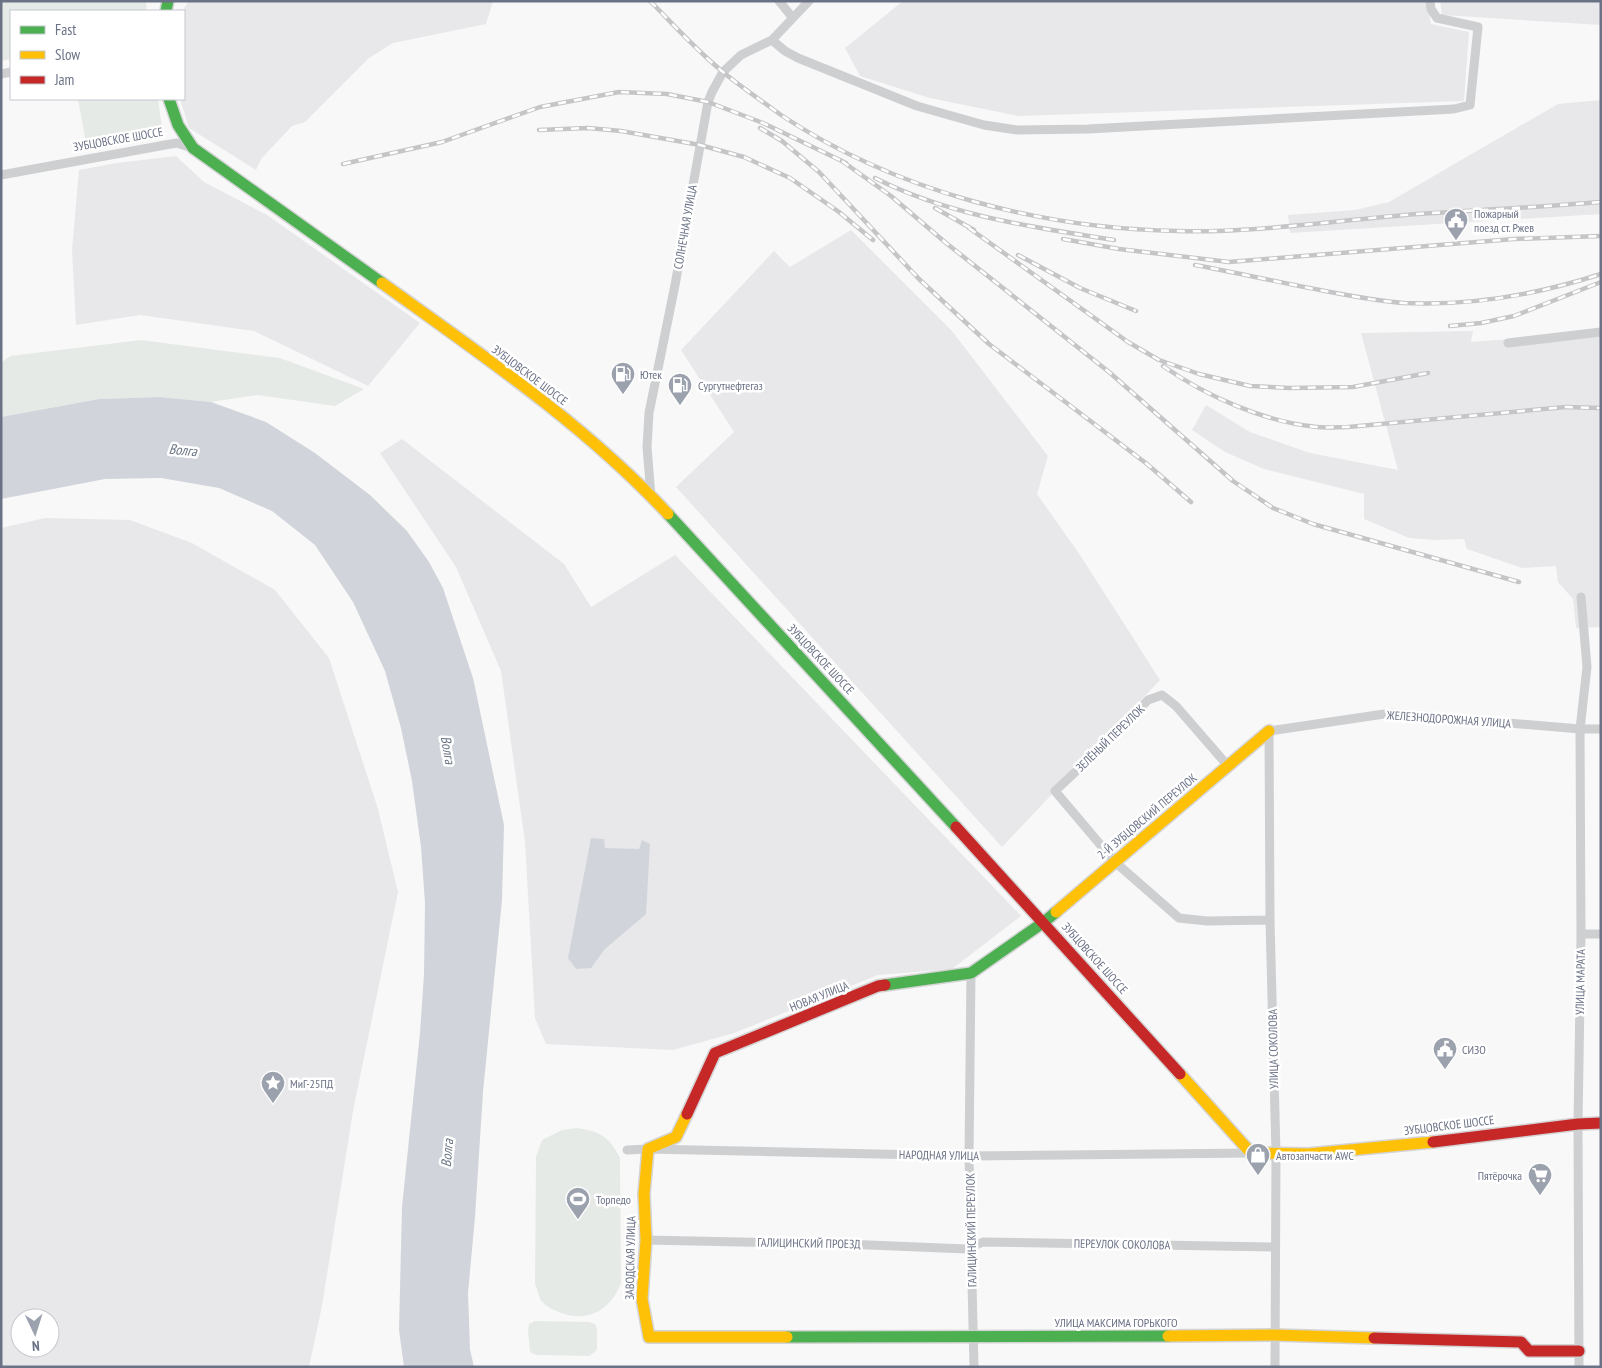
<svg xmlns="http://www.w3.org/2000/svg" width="1602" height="1368" font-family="'PT Sans Narrow',sans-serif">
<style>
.built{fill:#e8e8ea;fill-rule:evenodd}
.green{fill:#e6eae6}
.water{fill:#d1d4da}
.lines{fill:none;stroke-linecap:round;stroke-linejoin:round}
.fast-casing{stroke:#d4d4d6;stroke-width:14}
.slow-casing{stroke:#d4d4d6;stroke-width:14}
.jam-casing{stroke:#d4d4d6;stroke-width:14}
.street{stroke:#cecfd1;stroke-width:9}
.fast{stroke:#4caf50;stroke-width:11}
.slow{stroke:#ffc107;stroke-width:11}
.jam{stroke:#c62828;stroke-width:11}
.rail-casing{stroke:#c5c5c7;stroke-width:4.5}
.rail{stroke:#fff;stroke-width:2.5;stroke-dasharray:8;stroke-linecap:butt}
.labels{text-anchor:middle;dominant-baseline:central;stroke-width:5;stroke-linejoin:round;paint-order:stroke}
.street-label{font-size:12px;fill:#6b7286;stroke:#fff}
.poi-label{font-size:12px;fill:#6b7286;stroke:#fff;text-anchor:start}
.water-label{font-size:14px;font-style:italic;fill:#677381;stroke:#fff}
</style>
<rect width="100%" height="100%" fill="#f8f8f8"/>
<!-- built -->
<path class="built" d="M189 1H493L486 24 393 43 369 58 305 122 292 126 261 159 256 170 189 128 180 99H184V11H182Z
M903 1H1427L1431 24 1469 32 1464 101 1018 116 930 98 860 76 845 48Z
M1440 1H1601V25L1442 15Z
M1601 100V214L1290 233 1288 215 1355 210 1389 202 1558 104Z
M176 156 204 182 267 215 420 323 368 386 254 331 140 315 76 325 72 250 79 170 117 163Z
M851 230 952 331 1048 456 1037 494 1080 555 1160 680 1002 847 676 487 734 432 681 350 774 251 790 267Z
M1473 331 1471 342 1601 332V627L1576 628 1573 599 1558 582 1556 566 1522 568 1467 549 1464 539 1434 540 1409 538 1364 519V494L1264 469 1225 452 1192 430 1206 405 1250 432 1310 453 1398 470 1361 333Z
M402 439 564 564 591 607 675 555 1021 916 952 969 878 975 734 1033 673 1050 546 1044 535 1018 525 842 501 671 456 567 380 453Z
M45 518 130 520 192 543 275 590 329 658 378 809 398 892 353 1111 322 1306 309 1367H1V528ZM20 1318H50V1348H20Z"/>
<!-- green -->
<path class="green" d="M1 1H146L147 11H11V59L1 61Z
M78 99H158L163 135 87 149Z
M141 340 280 358 364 389 335 406 257 395 211 402 160 397 99 399 1 417V363L10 356Z
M577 1128C601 1132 609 1136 620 1158L621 1283C611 1310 587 1324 559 1312 551 1309 545 1306 540 1299 538 1294 537 1288 535 1284L536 1157 542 1140 562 1130Z
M535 1321 589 1322 595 1324 597 1328V1349L595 1352 589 1356 536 1355 530 1352 528 1331 529 1324Z"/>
<!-- water -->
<path class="water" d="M160 397 211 402 266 422 315 453 370 495 407 531 429 562 443 588 473 678 504 825 502 900 483 1092 475 1217 468 1293 470 1349 474 1367H404L399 1330 402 1207 420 1033 424 974 425 903 421 847 412 781 401 728 385 671 353 602 315 545 272 511 219 488 161 478 105 479 1 499V417L99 399Z
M591 838 604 839 605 848 639 849 642 840 650 844 646 914 605 949 591 968 576 969 568 958Z"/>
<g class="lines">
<defs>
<path id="fast" d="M166 11 168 1
M169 99 178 125 193 148 382 283
M668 514 956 827
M885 985 971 973 1044 922 1056 912
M787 1337 1168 1336"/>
<path id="slow" d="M382 283C482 355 584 424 668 514
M1056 912 1269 731
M1180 1074 1251 1153 1308 1154 1433 1142
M687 1114 676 1137 648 1149 644 1194 646 1240 642 1299 649 1337H787
M1168 1336 1274 1335 1374 1338"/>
<path id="jam" d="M956 827 1180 1074
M687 1114 715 1053 878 986 885 985
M1433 1142 1578 1124 1601 1123
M1374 1338 1521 1342 1529 1351H1579"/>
</defs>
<!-- fast casing -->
<use href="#fast" class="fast-casing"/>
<!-- slow casing -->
<use href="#slow" class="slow-casing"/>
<!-- jam casing -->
<use href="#jam" class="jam-casing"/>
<!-- street -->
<path class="street" d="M779 1 792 17
M772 40 785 51 798 58 917 106 984 125 1017 130 1088 129 1454 109 1470 105 1478 27 1437 18 1431 9 1430 1
M1 74 11 72
M1 175 165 145 177 143 192 148
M1508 343 1601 332
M651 496 647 447 649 413 675 285 708 102 712 92 723 72 741 55 772 40 809 1
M1228 766 1176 706 1162 695 1148 700 1116 734 1055 791 1115 862 1179 918 1207 921 1270 920
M1581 934H1601
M971 973 969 1156 974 1367
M627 1150 648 1149 969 1156 1251 1153
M646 1240 844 1244 967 1249 983 1242 1274 1247
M1275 1367 1276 1153 1270 920 1269 731 1391 713 1580 729H1601
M1579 1367 1578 1124 1581 934 1580 729 1587 667 1581 597"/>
<!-- fast -->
<use href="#fast" class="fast"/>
<!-- slow -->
<use href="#slow" class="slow"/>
<!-- jam -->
<use href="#jam" class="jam"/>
<defs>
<path id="rail" d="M650 1C674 25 697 51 723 72 741 87 762 101 781 115 895 191 1042 229 1178 231 1258 233 1338 220 1417 214 1478 210 1540 207 1601 202
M760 128 782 141 819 172 919 279 989 344 1147 464 1191 502
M539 130 588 128 621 131 700 145 744 157 790 178 839 212 873 240
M842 161 891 196 946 243 1109 372 1233 481 1273 508 1313 524 1519 582
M343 164 442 142 540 107 619 92 667 94 708 102 763 123 846 163
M875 178C950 216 1032 227 1114 240
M935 208 974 230
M969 228 1128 342 1159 360 1199 374 1250 386 1290 388 1353 387 1428 373
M1063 239 1119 249 1229 262 1514 239 1601 236
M1018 255 1080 288 1136 311
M1195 265C1238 273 1282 283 1325 291 1351 296 1377 301 1404 303 1472 306 1536 295 1601 274
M1450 326 1481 323 1514 316 1601 282
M1163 366C1206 396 1264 422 1317 427 1327 428 1338 427 1348 427L1566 407 1601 408"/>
</defs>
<!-- rail casing -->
<use href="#rail" class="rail-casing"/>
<!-- rail -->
<use href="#rail" class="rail"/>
</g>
<!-- icons -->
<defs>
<symbol id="civic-pin" viewBox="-11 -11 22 30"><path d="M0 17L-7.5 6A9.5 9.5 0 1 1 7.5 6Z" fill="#9ca1ae" stroke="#fff"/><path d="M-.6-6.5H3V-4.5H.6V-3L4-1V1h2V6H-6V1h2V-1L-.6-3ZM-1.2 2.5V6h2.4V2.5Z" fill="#fff"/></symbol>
<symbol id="fuel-pin" viewBox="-11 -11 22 30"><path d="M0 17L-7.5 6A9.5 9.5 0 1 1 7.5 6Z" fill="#9ca1ae" stroke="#fff"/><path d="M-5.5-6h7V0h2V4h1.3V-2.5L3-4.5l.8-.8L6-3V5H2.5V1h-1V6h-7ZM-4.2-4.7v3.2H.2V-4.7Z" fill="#fff"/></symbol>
<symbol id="sight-pin" viewBox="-11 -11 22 30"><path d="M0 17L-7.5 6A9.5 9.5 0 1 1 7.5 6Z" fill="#9ca1ae" stroke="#fff"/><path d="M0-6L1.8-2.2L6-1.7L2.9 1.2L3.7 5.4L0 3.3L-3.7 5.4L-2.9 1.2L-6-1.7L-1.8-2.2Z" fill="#fff"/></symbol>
<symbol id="shop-pin" viewBox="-11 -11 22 30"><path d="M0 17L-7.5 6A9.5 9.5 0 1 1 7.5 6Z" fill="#9ca1ae" stroke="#fff"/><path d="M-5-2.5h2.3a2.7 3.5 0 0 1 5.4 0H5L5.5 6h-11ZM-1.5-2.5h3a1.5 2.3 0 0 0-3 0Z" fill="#fff"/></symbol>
<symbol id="supermarket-pin" viewBox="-11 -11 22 30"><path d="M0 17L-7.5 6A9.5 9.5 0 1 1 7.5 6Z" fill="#9ca1ae" stroke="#fff"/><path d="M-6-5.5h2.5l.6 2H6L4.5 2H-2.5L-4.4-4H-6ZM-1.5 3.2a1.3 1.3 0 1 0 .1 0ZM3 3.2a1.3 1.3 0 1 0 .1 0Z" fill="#fff"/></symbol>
<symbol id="stadium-pin" viewBox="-11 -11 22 30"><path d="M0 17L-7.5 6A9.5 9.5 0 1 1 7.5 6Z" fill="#9ca1ae" stroke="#fff"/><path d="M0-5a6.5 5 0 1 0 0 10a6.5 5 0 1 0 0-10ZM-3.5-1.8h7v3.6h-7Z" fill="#fff"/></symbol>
</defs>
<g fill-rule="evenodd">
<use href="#civic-pin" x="1442" y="206" width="28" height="38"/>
<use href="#fuel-pin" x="609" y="360" width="28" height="38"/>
<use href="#fuel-pin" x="666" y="371" width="28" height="38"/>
<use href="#civic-pin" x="1431" y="1035" width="28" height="38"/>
<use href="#sight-pin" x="259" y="1069" width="28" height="38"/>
<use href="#shop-pin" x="1244" y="1141" width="28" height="38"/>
<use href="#supermarket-pin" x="1526" y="1161" width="28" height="38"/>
<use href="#stadium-pin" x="564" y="1185" width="28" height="38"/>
</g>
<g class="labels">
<!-- street labels -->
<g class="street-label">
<text transform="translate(118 139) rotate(-10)">ЗУБЦОВСКОЕ ШОССЕ</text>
<text transform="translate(685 227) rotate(-80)">СОЛНЕЧНАЯ УЛИЦА</text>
<text transform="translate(530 375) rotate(37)">ЗУБЦОВСКОЕ ШОССЕ</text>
<text transform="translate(821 659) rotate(47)">ЗУБЦОВСКОЕ ШОССЕ</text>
<text transform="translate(1449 719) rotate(4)">ЖЕЛЕЗНОДОРОЖНАЯ УЛИЦА</text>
<text transform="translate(1110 738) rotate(-44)">ЗЕЛЁНЫЙ ПЕРЕУЛОК</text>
<text transform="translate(1147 816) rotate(-40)">2-Й ЗУБЦОВСКИЙ ПЕРЕУЛОК</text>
<text transform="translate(1095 958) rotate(48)">ЗУБЦОВСКОЕ ШОССЕ</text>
<text transform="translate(1580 982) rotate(-89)">УЛИЦА МАРАТА</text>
<text transform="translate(819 996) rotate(-22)">НОВАЯ УЛИЦА</text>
<text transform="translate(1273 1049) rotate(-91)">УЛИЦА СОКОЛОВА</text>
<text transform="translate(1449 1125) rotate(-7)">ЗУБЦОВСКОЕ ШОССЕ</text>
<text transform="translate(939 1155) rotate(1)">НАРОДНАЯ УЛИЦА</text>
<text transform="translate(971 1230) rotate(-91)">ГАЛИЦИНСКИЙ ПЕРЕУЛОК</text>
<text transform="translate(809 1243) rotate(1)">ГАЛИЦИНСКИЙ ПРОЕЗД</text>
<text transform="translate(1122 1244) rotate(1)">ПЕРЕУЛОК СОКОЛОВА</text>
<text transform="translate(630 1258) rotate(-89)">ЗАВОДСКАЯ УЛИЦА</text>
<text x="1116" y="1322">УЛИЦА МАКСИМА ГОРЬКОГО</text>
</g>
<!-- poi labels -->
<g class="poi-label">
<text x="1474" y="213">Пожарный<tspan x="1474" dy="14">поезд ст. Ржев</tspan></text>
<text x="640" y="374">Ютек</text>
<text x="698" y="385">Сургутнефтегаз</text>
<text x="1462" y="1049">СИЗО</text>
<text x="290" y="1083">МиГ-25ПД</text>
<text x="1276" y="1155">Автозапчасти AWC</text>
<text x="1522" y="1175" text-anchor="end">Пятёрочка</text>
<text x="596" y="1199">Торпедо</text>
</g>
<!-- water labels -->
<g class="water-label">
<text transform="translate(183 450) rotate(6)">Волга</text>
<text transform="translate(448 750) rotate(80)">Волга</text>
<text transform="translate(447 1153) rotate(-85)">Волга</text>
</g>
</g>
<!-- border -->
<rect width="1602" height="1368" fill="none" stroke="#6b7286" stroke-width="5"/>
<!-- legend -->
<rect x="10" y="10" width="175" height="90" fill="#ffffff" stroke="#c4c7cf"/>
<rect x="20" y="26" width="25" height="8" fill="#4caf50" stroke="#c4c7cf"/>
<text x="55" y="35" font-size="15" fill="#6b7286">Fast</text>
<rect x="20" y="51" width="25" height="8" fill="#ffc107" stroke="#c4c7cf"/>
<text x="55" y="60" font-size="15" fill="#6b7286">Slow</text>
<rect x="20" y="76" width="25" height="8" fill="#c62828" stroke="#c4c7cf"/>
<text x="55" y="85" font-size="15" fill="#6b7286">Jam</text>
<!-- north arrow -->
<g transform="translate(35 1333) rotate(176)"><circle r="24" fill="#ffffff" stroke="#c4c7cf"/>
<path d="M0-4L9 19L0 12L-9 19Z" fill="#9ca1ae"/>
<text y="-8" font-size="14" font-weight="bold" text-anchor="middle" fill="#6b7286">N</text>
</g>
</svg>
